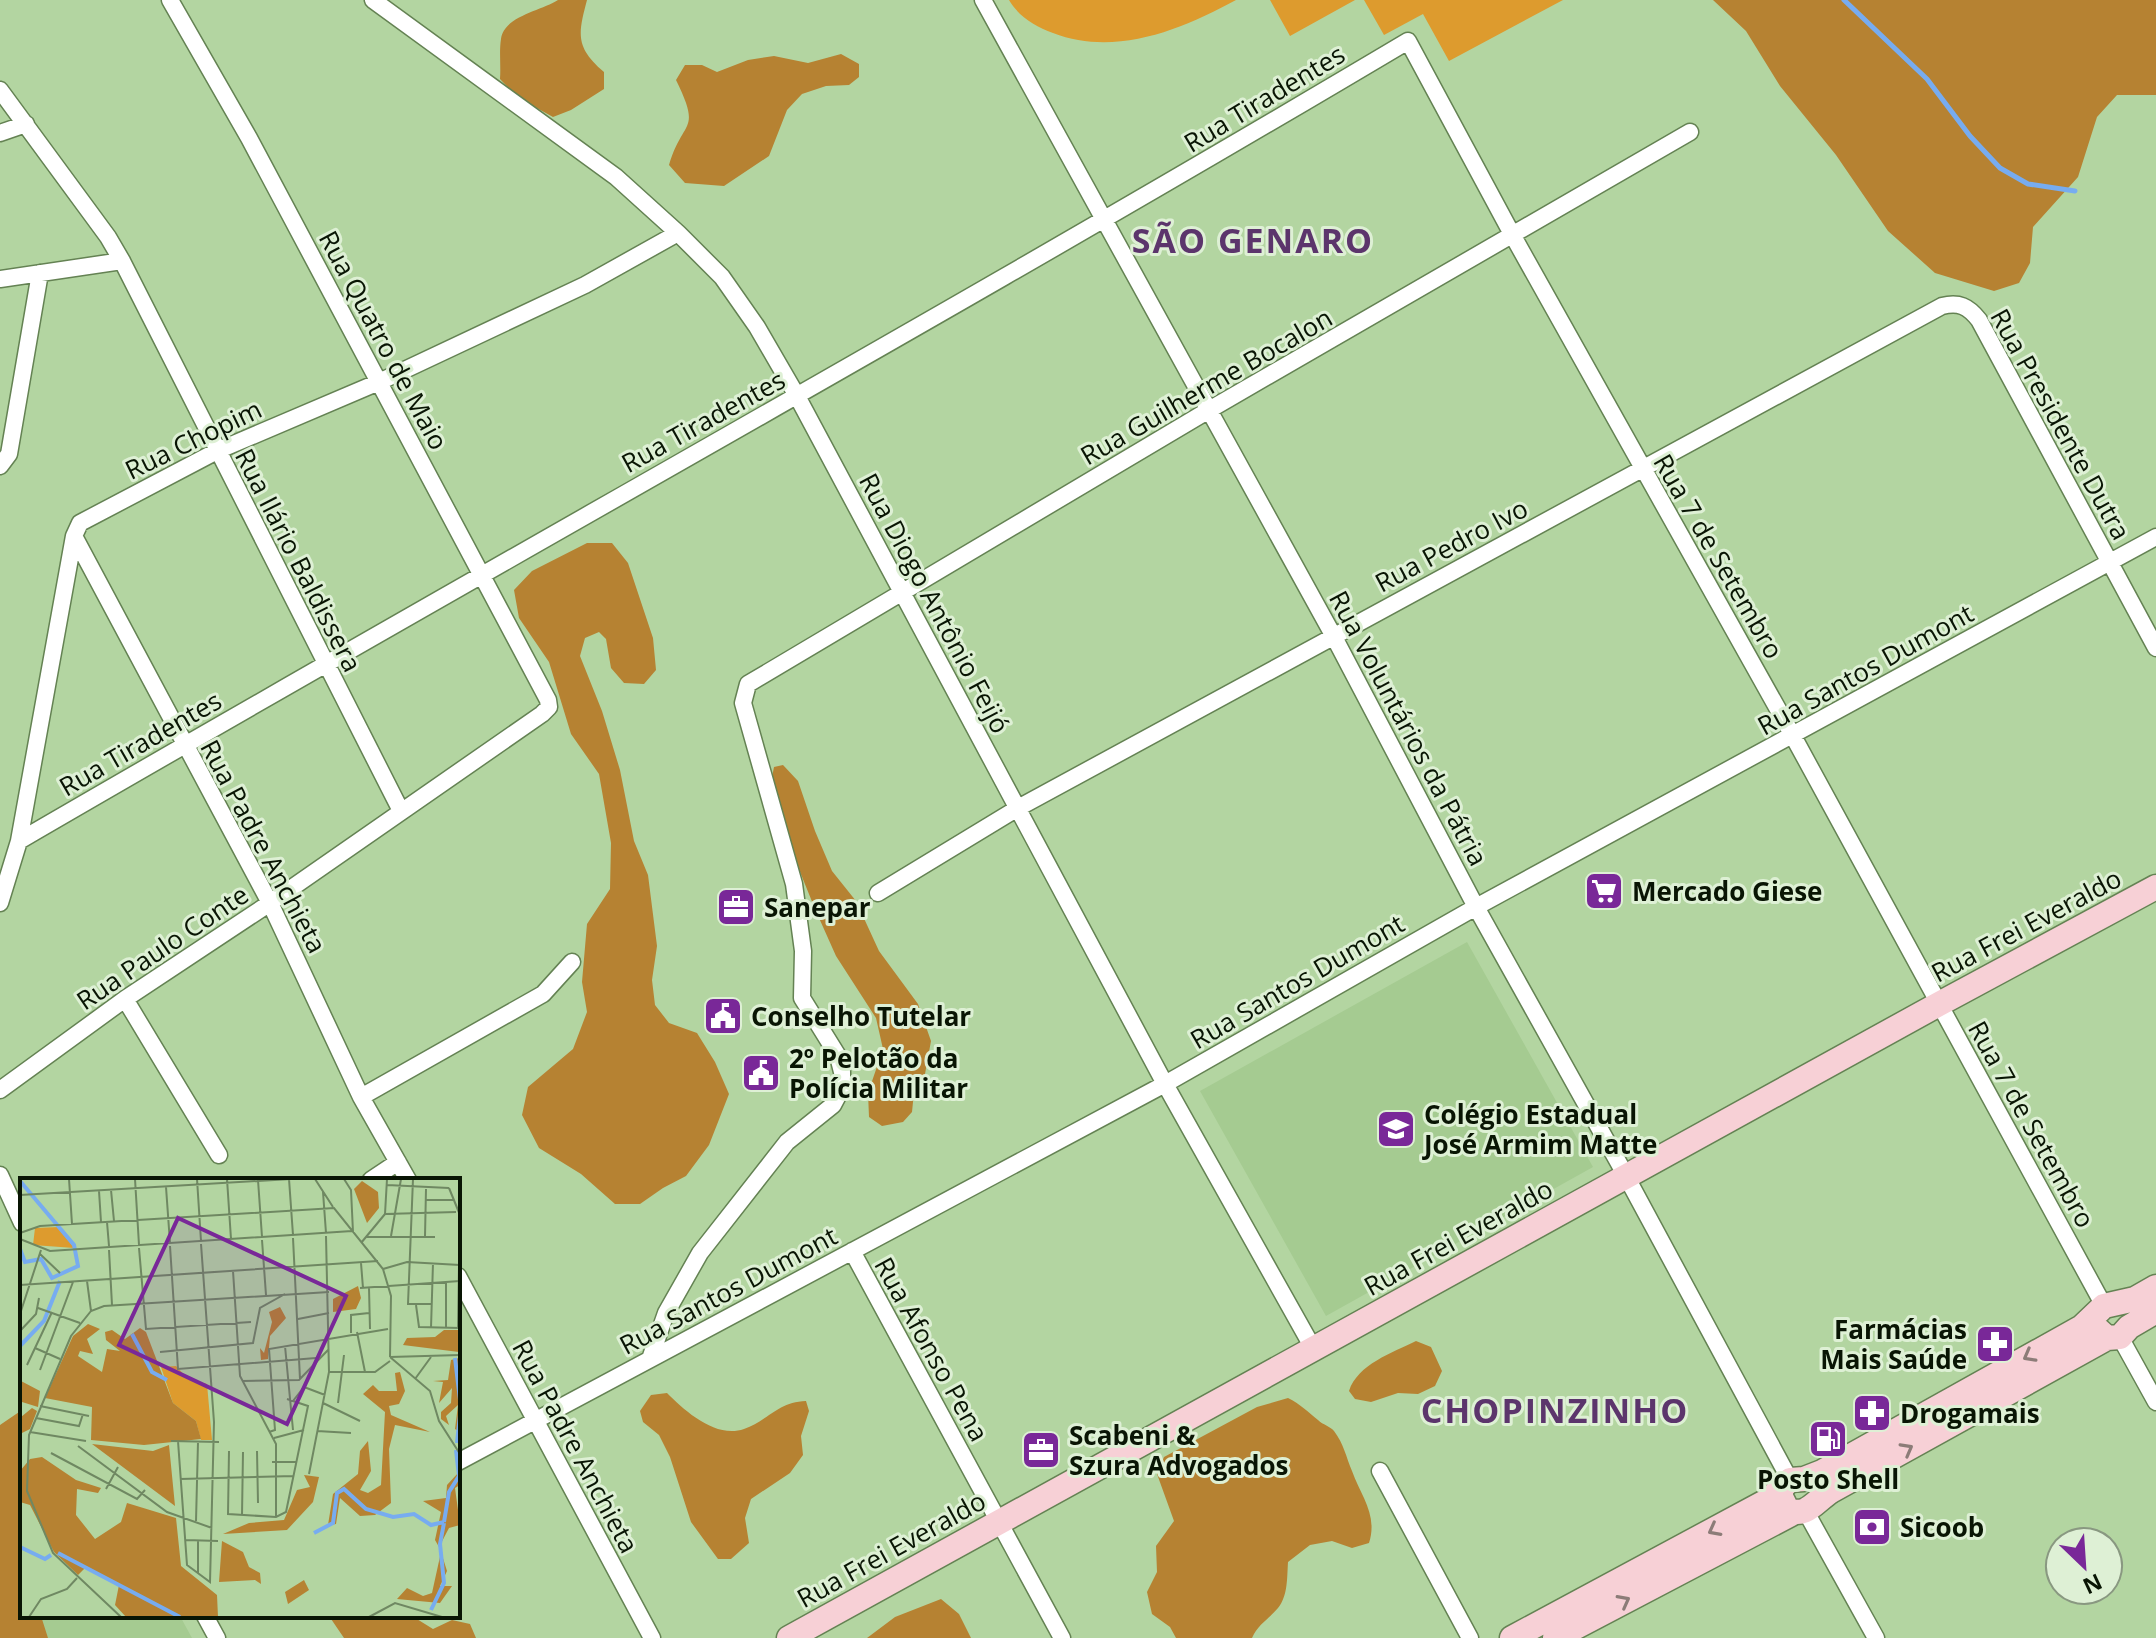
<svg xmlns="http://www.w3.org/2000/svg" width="2156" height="1638" font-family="'Open Sans',sans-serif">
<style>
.built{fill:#a5cb91}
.green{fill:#dd9b2e}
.forest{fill:#b68232}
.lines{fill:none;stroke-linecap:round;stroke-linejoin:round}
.stream{stroke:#77acf0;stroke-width:5}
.street-casing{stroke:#648253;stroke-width:19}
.secondary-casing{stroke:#648253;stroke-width:27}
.street{stroke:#fff;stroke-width:16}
.secondary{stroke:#f7d0d6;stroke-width:24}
.oneway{stroke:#8c7c78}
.labels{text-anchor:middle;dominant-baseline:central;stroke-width:6;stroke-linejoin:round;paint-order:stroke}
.street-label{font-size:26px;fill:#091504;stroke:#def0d5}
.poi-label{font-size:26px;font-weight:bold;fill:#091504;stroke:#def0d5;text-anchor:start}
.district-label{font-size:34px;font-weight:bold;letter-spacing:2px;fill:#5c356c;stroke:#def0d5}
.inset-river{fill:none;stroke:#77acf0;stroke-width:4}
.inset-road{fill:none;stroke:#6f8862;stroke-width:2}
.view{fill:#792898;fill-opacity:0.15;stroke:#792898;stroke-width:4}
.inset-edge{fill:none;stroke:#091504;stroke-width:4}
</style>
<rect width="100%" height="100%" fill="#b3d5a1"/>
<!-- built -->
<path class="built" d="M1467 942 1593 1167 1326 1316 1200 1091Z
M22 1616H180L192 1638H0Z"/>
<!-- green -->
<path class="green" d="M1009 0H1236C1181 30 1115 57 1053 33 1035 26 1019 17 1009 0Z
M1270 0H1355L1290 36Z
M1364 0H1563L1449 61 1423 14 1384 35Z"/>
<!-- forest -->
<path class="forest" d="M558 0H587C578 34 575 47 604 72V89L571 110 553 117 517 97 500 79C501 66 499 52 501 39 504 16 541 11 558 0Z
M1713 0H2156V95H2117L2097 117 2078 177 2033 227 2030 263 2019 283 1994 291 1935 273 1888 231 1836 155 1780 86 1746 31Z
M841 54 859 64V77L849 85 826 86 802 94 787 110 769 156 724 186 685 183 669 165C683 118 702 133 676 80L685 65H702L717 72 748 60 774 56 808 63Z
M587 543H612L628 563 653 638 656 670 644 684 624 683 611 668 606 639 599 632 585 638 580 656 602 711 620 770 634 841 648 875 657 946 652 980 655 1005 669 1023 697 1033 715 1062 729 1094 709 1145 686 1176 663 1188 640 1204H615L581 1174 539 1148 522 1115 528 1087 573 1049 587 1012 582 982 587 924 610 889 611 843 599 774 571 734 549 662 519 618 514 590 532 571Z
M783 765 798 781 815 831 832 871 856 901 879 951 918 1004 931 1041 925 1074 914 1092 912 1112 903 1122 882 1126 869 1117 868 1093 883 1049 876 1018 836 956 815 909 790 847 771 782 774 767Z
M1416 1341 1431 1347 1442 1371 1435 1386 1418 1394 1398 1393 1371 1402 1355 1399 1349 1391C1358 1364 1392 1353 1416 1341Z
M667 1393C685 1411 716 1439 744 1429 768 1421 777 1402 806 1401L809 1411 801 1436 803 1455 790 1473 751 1499 745 1518 749 1543 731 1559H718L691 1522 670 1457 659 1435 643 1422 640 1411 651 1395Z
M1288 1398C1300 1404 1308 1412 1318 1420 1323 1425 1330 1426 1334 1431 1344 1444 1346 1457 1352 1471 1361 1496 1378 1515 1369 1543L1352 1548 1332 1541 1310 1545 1288 1562C1287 1577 1288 1596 1278 1608 1269 1619 1258 1624 1252 1638H1176L1170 1627 1152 1614 1147 1592 1157 1572 1156 1546 1174 1521 1157 1474 1164 1457 1257 1407Z
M22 1410V1616H41L48 1638H0V1425Z
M941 1599 959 1614 971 1638H867L895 1617Z
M329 1616H412L433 1629 452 1620 470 1624 476 1638H344Z"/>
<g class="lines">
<!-- stream -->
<path class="stream" d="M1844 0 1927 79 1970 136 2000 168 2028 184 2075 191"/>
<defs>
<path id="street" d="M373 0 616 177 678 233 722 277 757 327 797 396 1165 1084 1313 1348
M983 0 1333 635 1476 907 1626 1176 1790 1480
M0 90 108 237 122 261 401 811
M0 133 26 124
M0 279 122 261
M0 466 9 454 40 273
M74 536 270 903 361 1097 408 1180
M19 841C481 572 949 314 1408 41L1513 236 1793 736 2104 1306
M878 893 1018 808 1942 306C1959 302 1968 306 1979 320L2156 648
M0 903 19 841 74 536 80 523 217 451 379 382 585 285 678 233
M125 999 219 1155
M0 1090 125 999 270 903 542 714 549 707 548 700 249 138 170 0
M361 1097 543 994 572 962
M0 1175 22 1223
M371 1180 398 1162
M852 1251 1062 1638
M458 1276 652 1638
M2120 1337 2156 1402
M650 1359 666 1313 700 1253 787 1142 833 1105 842 1088V1072L838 1056 802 998 803 951 794 884 743 703 748 684 1209 410 1690 132
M458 1462 1165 1084 1476 907 2156 537
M1380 1471 1470 1638
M1806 1512 1876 1638
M205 1616 217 1638"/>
<path id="secondary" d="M2096 1328 2107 1338 2120 1337 2129 1327 2156 1311
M1781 1491V1497L1787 1509C1806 1519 1815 1501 1831 1491L2107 1338
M789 1638 1939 1004 2156 887
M1512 1638 1767 1501 1790 1480 1804 1479 1822 1472 2082 1327 2104 1306 2135 1299 2156 1287
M1555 1638 1793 1513"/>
</defs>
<!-- street casing -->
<use href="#street" class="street-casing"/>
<!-- secondary casing -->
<use href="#secondary" class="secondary-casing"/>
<!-- street -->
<use href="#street" class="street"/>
<!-- secondary -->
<use href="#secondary" class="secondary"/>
</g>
<!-- one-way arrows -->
<defs><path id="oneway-chevron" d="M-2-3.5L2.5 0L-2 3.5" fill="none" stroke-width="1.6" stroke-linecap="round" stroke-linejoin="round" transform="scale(2)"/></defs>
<g class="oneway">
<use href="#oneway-chevron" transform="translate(2029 1356) rotate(151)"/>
<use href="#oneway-chevron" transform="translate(1907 1449) rotate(-29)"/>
<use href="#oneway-chevron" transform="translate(1714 1530) rotate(152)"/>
<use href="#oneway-chevron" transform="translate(1624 1601) rotate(-28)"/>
</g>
<!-- icons -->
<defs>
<symbol id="supermarket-square" viewBox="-11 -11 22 22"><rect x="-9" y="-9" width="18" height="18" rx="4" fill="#792898" stroke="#def0d5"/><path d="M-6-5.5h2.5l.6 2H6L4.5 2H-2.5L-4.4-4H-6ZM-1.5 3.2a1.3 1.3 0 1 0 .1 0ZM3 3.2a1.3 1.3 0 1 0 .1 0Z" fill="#fff"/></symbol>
<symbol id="office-square" viewBox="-11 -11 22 22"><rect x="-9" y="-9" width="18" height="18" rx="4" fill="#792898" stroke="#def0d5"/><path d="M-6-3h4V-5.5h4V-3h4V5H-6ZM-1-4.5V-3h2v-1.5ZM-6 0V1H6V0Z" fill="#fff"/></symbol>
<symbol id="civic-square" viewBox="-11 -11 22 22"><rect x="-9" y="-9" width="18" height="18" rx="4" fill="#792898" stroke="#def0d5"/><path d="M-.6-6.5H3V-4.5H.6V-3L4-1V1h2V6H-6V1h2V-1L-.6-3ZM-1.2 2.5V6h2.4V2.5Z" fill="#fff"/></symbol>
<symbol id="school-square" viewBox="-11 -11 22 22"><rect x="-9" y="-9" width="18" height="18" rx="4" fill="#792898" stroke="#def0d5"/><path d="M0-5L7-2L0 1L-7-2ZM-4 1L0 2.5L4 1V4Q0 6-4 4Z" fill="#fff"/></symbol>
<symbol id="pharmacy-square" viewBox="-11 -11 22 22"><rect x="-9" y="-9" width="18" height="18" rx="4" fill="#792898" stroke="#def0d5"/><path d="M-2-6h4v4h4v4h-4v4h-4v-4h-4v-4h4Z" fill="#fff"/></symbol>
<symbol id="fuel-square" viewBox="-11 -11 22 22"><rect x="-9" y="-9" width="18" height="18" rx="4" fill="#792898" stroke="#def0d5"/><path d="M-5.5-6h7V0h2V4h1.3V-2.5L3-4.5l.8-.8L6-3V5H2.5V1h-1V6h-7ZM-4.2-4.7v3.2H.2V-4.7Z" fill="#fff"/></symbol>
<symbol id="bank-square" viewBox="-11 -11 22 22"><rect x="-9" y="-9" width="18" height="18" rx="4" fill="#792898" stroke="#def0d5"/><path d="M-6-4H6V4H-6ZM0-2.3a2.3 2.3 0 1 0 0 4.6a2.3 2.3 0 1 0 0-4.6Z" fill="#fff"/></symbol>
</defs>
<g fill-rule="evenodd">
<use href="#supermarket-square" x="1582" y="869" width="44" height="44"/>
<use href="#office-square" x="714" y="885" width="44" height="44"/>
<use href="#civic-square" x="701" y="994" width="44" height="44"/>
<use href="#civic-square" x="739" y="1051" width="44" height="44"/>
<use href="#school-square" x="1374" y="1107" width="44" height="44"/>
<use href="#pharmacy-square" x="1973" y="1322" width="44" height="44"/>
<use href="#pharmacy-square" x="1850" y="1391" width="44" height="44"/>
<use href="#fuel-square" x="1806" y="1417" width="44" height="44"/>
<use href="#office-square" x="1019" y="1428" width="44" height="44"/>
<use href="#bank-square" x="1850" y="1505" width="44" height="44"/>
</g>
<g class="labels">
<!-- street labels -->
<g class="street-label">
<text transform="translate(1264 98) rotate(-31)">Rua Tiradentes</text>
<text transform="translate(384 340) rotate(62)">Rua Quatro de Maio</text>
<text transform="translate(1206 386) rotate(-30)">Rua Guilherme Bocalon</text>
<text transform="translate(703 421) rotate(-29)">Rua Tiradentes</text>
<text transform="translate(2061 424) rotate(61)">Rua Presidente Dutra</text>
<text transform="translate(193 439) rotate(-26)">Rua Chopim</text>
<text transform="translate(1451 545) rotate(-28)">Rua Pedro Ivo</text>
<text transform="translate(1719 556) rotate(60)">Rua 7 de Setembro</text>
<text transform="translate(299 560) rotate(63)">Rua Ilário Baldissera</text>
<text transform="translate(935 603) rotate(62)">Rua Diogo Antônio Feijó</text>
<text transform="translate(1865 669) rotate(-29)">Rua Santos Dumont</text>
<text transform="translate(1409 728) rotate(62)">Rua Voluntários da Pátria</text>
<text transform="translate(140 743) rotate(-30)">Rua Tiradentes</text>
<text transform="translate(264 846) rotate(62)">Rua Padre Anchieta</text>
<text transform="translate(2026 925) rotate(-28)">Rua Frei Everaldo</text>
<text transform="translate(162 947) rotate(-34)">Rua Paulo Conte</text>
<text transform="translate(1297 981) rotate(-30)">Rua Santos Dumont</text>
<text transform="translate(2032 1124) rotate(61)">Rua 7 de Setembro</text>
<text transform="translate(1458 1237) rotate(-29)">Rua Frei Everaldo</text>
<text transform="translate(728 1290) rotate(-28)">Rua Santos Dumont</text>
<text transform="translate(932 1349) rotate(61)">Rua Afonso Pena</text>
<text transform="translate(576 1446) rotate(62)">Rua Padre Anchieta</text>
<text transform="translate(891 1549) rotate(-29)">Rua Frei Everaldo</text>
</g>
<!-- poi labels -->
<g class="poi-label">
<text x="1632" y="891">Mercado Giese</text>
<text x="764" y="907">Sanepar</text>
<text x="751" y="1016">Conselho Tutelar</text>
<text x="789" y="1058">2º Pelotão da<tspan x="789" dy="30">Polícia Militar</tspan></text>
<text x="1424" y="1114">Colégio Estadual<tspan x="1424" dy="30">José Armim Matte</tspan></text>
<text x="1967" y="1329" text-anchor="end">Farmácias<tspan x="1967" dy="30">Mais Saúde</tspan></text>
<text x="1900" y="1413">Drogamais</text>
<text x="1069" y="1435">Scabeni &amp;<tspan x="1069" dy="30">Szura Advogados</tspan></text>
<text x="1828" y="1479" text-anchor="middle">Posto Shell</text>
<text x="1900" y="1527">Sicoob</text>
</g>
<!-- district labels -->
<g class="district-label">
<text x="1253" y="240">SÃO GENARO</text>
<text x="1555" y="1410">CHOPINZINHO</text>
</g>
</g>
<!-- overview -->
<g transform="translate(20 1178)">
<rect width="440" height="440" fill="#b3d5a1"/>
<path d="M39 49 54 70 13 67 15 50ZM156 188 168 201 187 206 192 262H181L176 243 153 225 141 189Z" fill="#dd9b2e"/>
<path d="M342 3 358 14 359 30 347 45 334 11ZM338 108 341 120 336 131 313 134V121ZM260 129 266 140 250 158 248 181 241 182 240 170 244 175 252 144 249 134ZM68 146 80 151 67 161 73 176 60 173 58 178 82 194 87 171 100 173 86 162 85 154 92 152 105 161 120 150 126 154 153 225 176 243 181 261 124 267 71 262 72 229 25 220 53 158ZM424 152H440L439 174 383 167 387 160 415 159ZM439 180 440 181V254L435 251 438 227 426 238 429 247 421 241V234L431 225 432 210 419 225 423 204 413 203 428 202 431 182ZM0 185 1 203 20 213 18 229 2 224 1 239 12 230 17 233 10 251 0 256ZM380 194 385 213 379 226 369 228 371 237 410 254 375 247 369 271 371 325 355 337 340 338 320 320 316 346 308 347 313 316 338 296 340 273 348 263 351 293 340 312 348 315 361 307 365 234 343 216 353 207 359 213H377L375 195ZM72 266 133 273 149 267 155 328ZM437 272 440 307 435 310 440 347 429 350 419 369 415 362 421 334 403 323 426 320 427 307 438 295ZM22 279 56 302 81 310 78 315 57 311 56 337 75 361 101 344 107 325 156 340 161 388 197 417 198 439H106L95 427 99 407 65 390 58 397 34 374 10 327 0 324V293L10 281ZM284 297 299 299 293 324 267 352 203 356 229 345 264 342 277 312 290 309ZM202 363 223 374 229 389 240 395 241 406 235 402 199 404ZM421 374 427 393 420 408H432L420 425 377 421 387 410 403 418 412 415ZM284 402 289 412 268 426 265 414Z" fill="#b68232"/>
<path class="inset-river" d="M0 3 54 67 58 88 32 100 21 81 5 84 0 71M112 156 132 194 147 202M0 168 24 143 40 103M435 180 440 222M437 265 440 237M424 344 429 314 439 298 436 272M294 355 313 345 317 315 324 311 346 331 373 339 394 336 411 347 424 344M0 369 25 381 31 377M38 375 160 439M411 432 424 405 420 366 424 345"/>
<path class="inset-road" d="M49 1 52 46M115 1 119 67M177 1 181 63M207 1 211 61M269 1 273 57M295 1 313 29M324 1 331 12 333 54M393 1 388 126H412M238 2 242 59M367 7 429 10M146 9 150 65M429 10 440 37M91 12 94 43M79 13 81 44M303 14 306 55M0 17 271 1M406 22H433M365 36 436 34M87 44 89 68M0 55 20 48 314 30 363 91 371 118 370 179M371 58 381 1M405 58 406 11M347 59H415M273 60 280 201M0 61 30 73 332 53M242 62 246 117M341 65 365 36 367 1M150 68 158 191 296 180M119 70 126 151 231 144M89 72 92 127M20 76 40 95M341 85 343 110M363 91 387 84 440 87M213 93 220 198 256 266V339M67 103 71 133M0 107 358 83M340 110 440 103M349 110 350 151M396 127 399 149 440 150M18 130 60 145M0 136 21 72M278 141 309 135M426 149V104M438 149 439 87M411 150 413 85M0 153 16 136 19 120M337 154 345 194M331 155V137L349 135M265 168 273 252M15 170 40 181M140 174 233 165 240 130 265 116M370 179 410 213 419 243 440 276M370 179 440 177M7 187 32 134M20 192 53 104M309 194H355L370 183M395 201 411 179M222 203 279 202 309 171M273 223 284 209 305 217M303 225 340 243M318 225 324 177M20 228 69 238M16 240 59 248 63 236M297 253 331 255M10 254 66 263M249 254 255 252 249 171 368 151M254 260 284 252M151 263 199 264M158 263 167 387 190 404 194 244 181 66M58 268 147 334 192 350M209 273 208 336 256 339 266 334 288 228 267 221M237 273 238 325M31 275 117 321 125 312M252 284H277M289 296 309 194 306 58M160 301 274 298M86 311 98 289M222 337 223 274M176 343 178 264M166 362 198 363M178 395V362M9 439 21 421 47 411 57 400M101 439 33 375 7 313 9 257 51 158 71 133 84 128 309 114M349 439 375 425 422 439"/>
<path class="view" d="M158 40 326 118 267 246 99 167Z"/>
<rect width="440" height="440" class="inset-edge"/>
</g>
<!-- north arrow -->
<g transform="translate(2084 1566) rotate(155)"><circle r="38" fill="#def0d5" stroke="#899881" stroke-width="2"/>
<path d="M0-6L14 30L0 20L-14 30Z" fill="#792898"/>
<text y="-12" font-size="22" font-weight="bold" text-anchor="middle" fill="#091504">N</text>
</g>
</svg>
